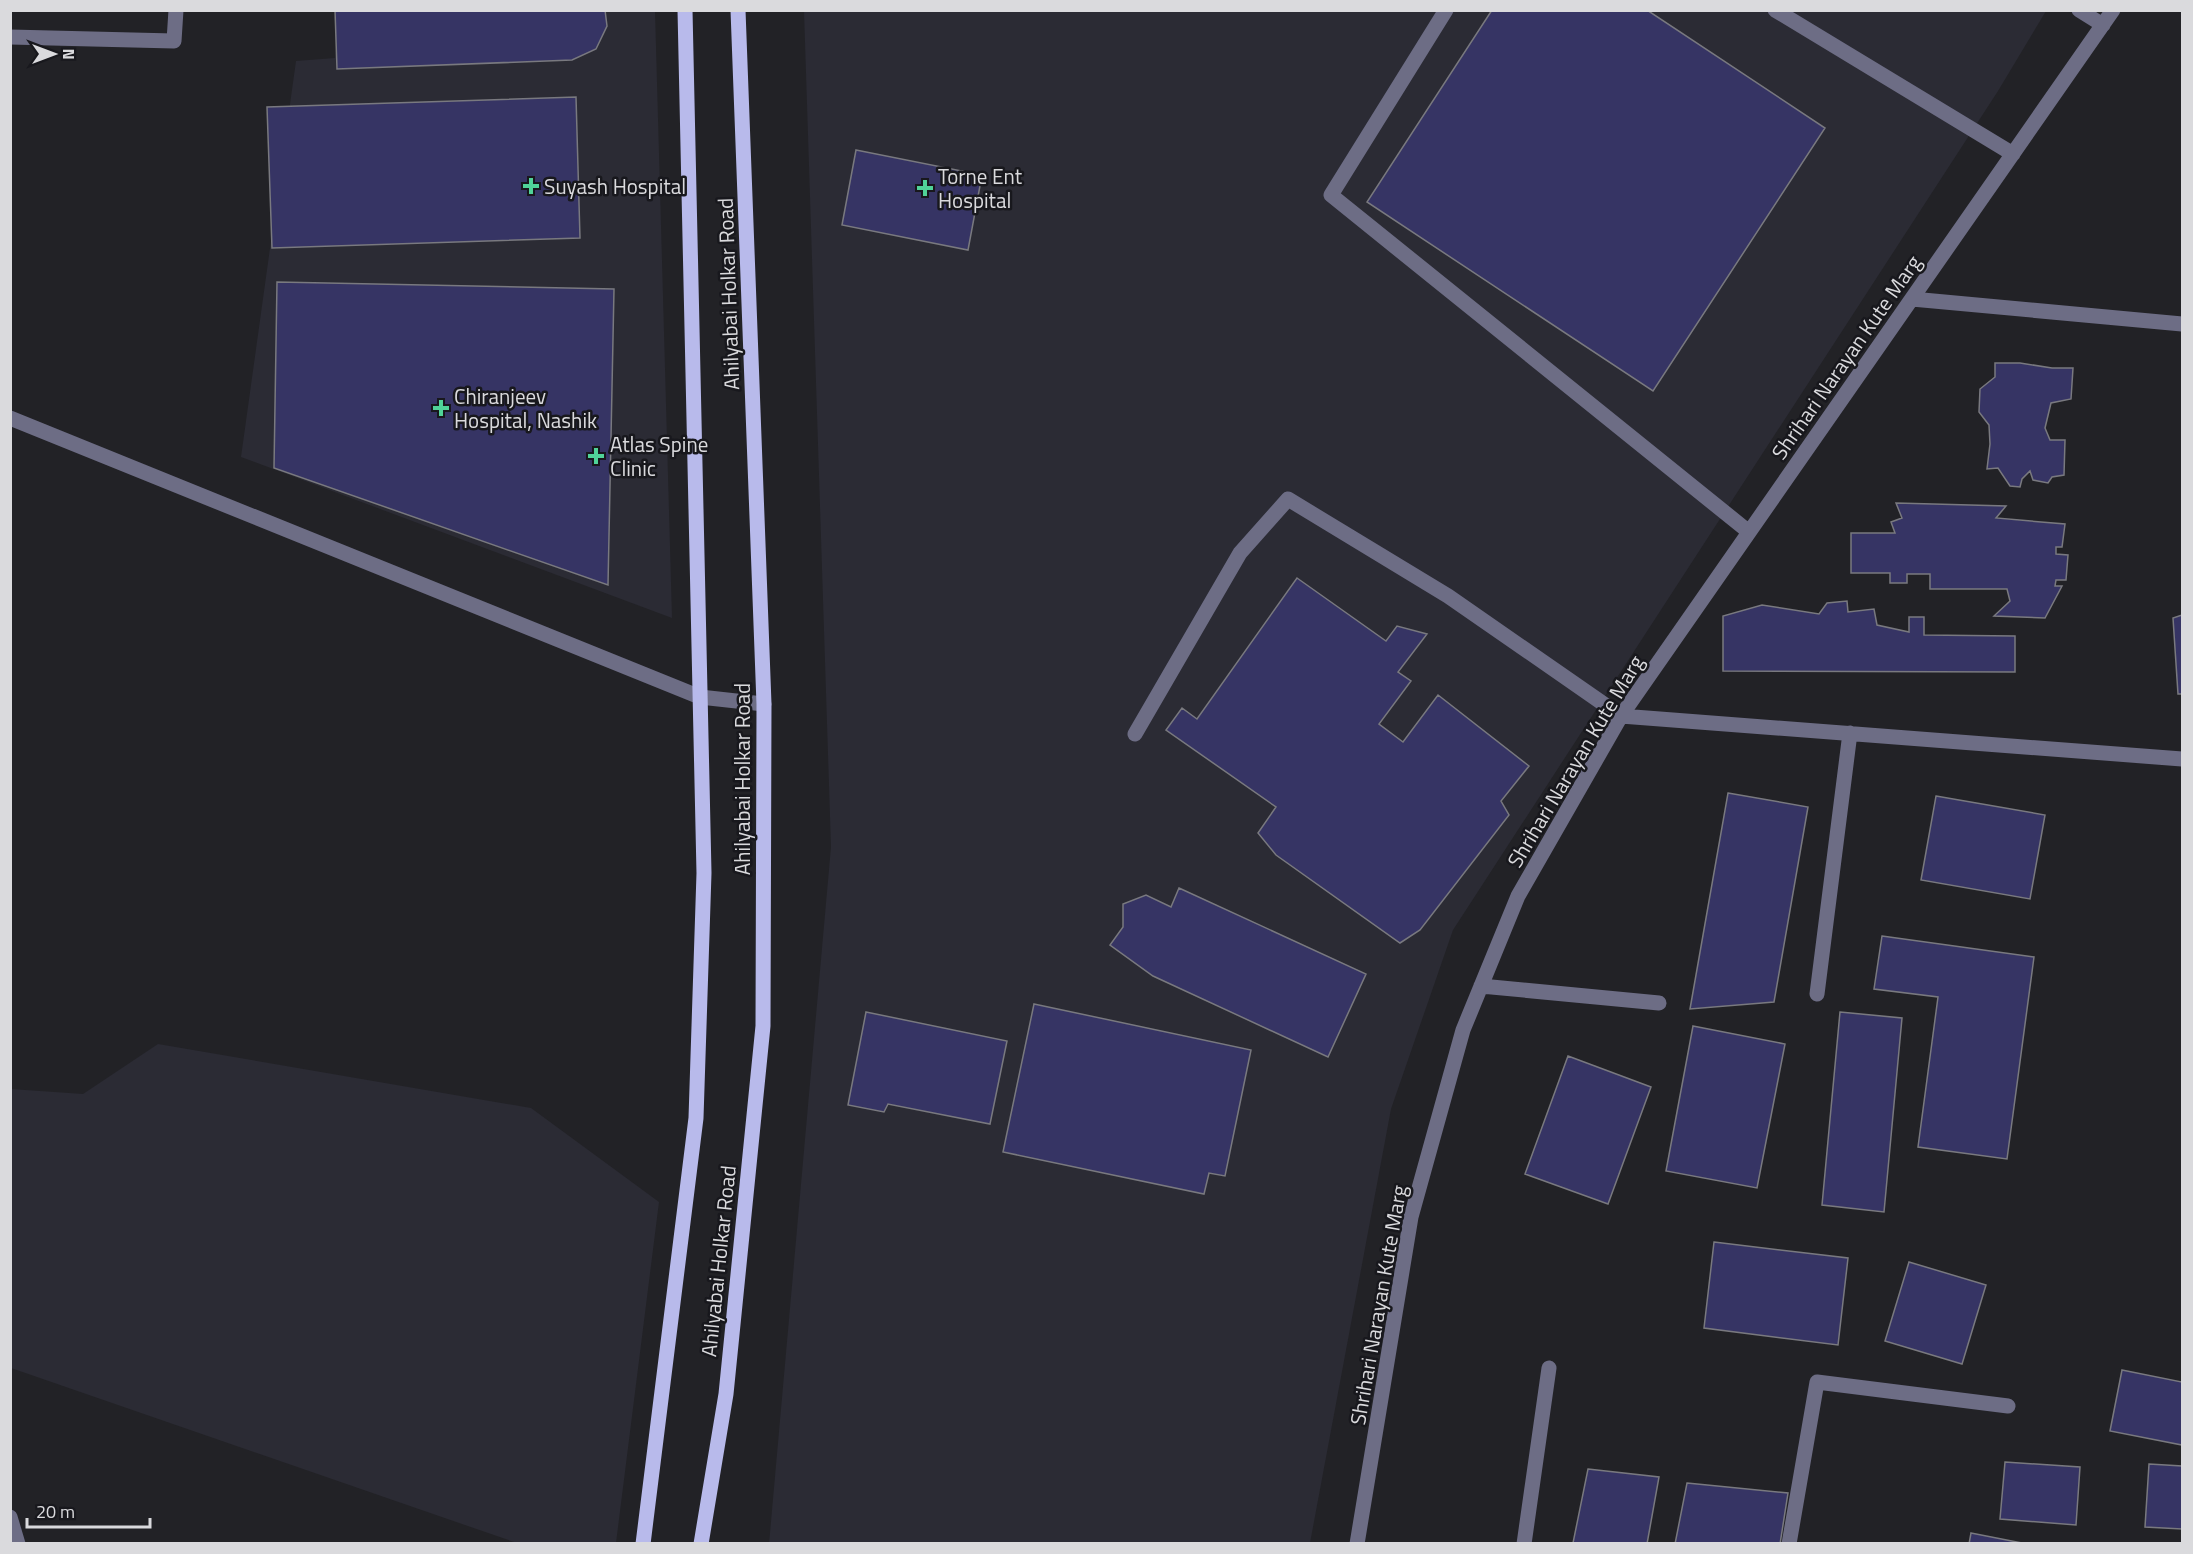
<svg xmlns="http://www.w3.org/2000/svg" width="2193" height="1554" font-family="'Titillium Web',sans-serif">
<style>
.built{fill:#2b2b34}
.building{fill:#363464;stroke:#79797f;stroke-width:1.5}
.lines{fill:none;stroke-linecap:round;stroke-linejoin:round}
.minor{stroke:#6d6d85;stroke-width:15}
.major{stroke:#b8baeb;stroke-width:15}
.poi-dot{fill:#50d398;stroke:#18181d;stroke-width:2}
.labels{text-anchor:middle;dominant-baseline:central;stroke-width:5;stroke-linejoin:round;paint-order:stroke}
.poi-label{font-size:21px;fill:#dadadd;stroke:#18181d;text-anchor:start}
.street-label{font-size:21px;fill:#dadadd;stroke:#18181d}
</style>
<rect width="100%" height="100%" fill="#222226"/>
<!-- built -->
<path class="built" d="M340 11H655L672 618 241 457 296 61 335 58Z
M804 11H2046L1998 91 1453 930 1391 1109 1310 1543 769 1544 831 847Z
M158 1044 531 1108 659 1202 616 1543H517L11 1368V1089L83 1094Z"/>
<!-- building -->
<path class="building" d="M335 10H605L607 26 596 49 572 60 337 69Z
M1492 10H1647L1825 128 1653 391 1367 202Z
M576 97 580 238 272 248 267 107Z
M856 150 982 175 968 250 842 225Z
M277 282 614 289 608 585 274 468Z
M1995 363H2020L2052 368H2073L2071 399 2051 403 2045 428 2050 440H2065L2064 475 2052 477 2048 483 2033 480 2030 471 2022 479 2020 487 2010 486 1998 468 1987 469 1990 444 1989 425 1979 412 1980 389 1995 377Z
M1896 503 2006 506 1996 518 2065 524 2062 547H2056V554L2068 555 2066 580H2056L2055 586H2062L2045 618 1994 616 2010 601 2007 589H1930V574H1907V583H1890V573H1851V533H1895L1891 522 1902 518Z
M1297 578 1386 641 1397 626 1427 634 1398 672 1411 681 1379 724 1403 742 1438 695 1529 766 1501 801 1509 815 1420 930 1400 943 1276 855 1258 833 1276 807 1166 730 1182 708 1197 719Z
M1847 601 1848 612 1874 609 1877 625 1909 632V617H1924V635L2015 636V672L1723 671V616L1762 605 1819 614 1827 603Z
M2182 615V694H2178L2173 618Z
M1728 793 1808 807 1774 1002 1690 1009Z
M1936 796 2045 815 2030 899 1921 880Z
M1179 888 1366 974 1328 1057 1153 976 1110 945 1123 927V904L1146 895 1171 907Z
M1882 936 2034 957 2007 1159 1918 1147 1938 997 1874 989Z
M1034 1004 1251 1050 1225 1176 1209 1173 1204 1194 1003 1152Z
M866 1012 1007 1041 990 1124 888 1104 884 1112 848 1105Z
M1840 1012 1902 1018 1884 1212 1822 1205Z
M1693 1026 1785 1044 1757 1188 1666 1171Z
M1568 1056 1651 1087 1608 1204 1525 1174Z
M1714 1242 1848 1258 1838 1345 1704 1328Z
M1909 1262 1986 1285 1962 1364 1885 1341Z
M2122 1370 2182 1382V1445L2110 1431Z
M2005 1462 2080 1467 2076 1525 2000 1519Z
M2149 1464 2182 1466V1529L2145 1527Z
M1588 1469 1659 1477 1647 1544 1573 1543Z
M1687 1483 1788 1493 1780 1544H1675Z
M1971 1533 2027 1544H1969Z"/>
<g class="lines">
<!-- minor -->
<path class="minor" d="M1446 10 1331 195 1749 532
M1775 10 2013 154
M2079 10 2103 25
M10 37 174 41 176 10
M1912 299 2182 324
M10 418 700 697 764 704
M1135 734 1240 553 1288 499 1448 596 1621 716 2182 759
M1481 986 1659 1003
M1817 994 1850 733
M10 1517 18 1544
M1357 1544 1411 1217 1463 1030 1518 896 1621 716 2113 10
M1524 1544 1549 1368
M1789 1544 1817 1382 2008 1406"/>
<!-- major -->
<path class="major" d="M643 1544 696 1118 704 873 685 10
M701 1544 726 1394 763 1026 764 704 738 10"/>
</g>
<!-- markers -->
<g class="poi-dot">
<path d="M528 177h6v6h6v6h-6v6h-6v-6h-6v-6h6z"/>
<path d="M922 179h6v6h6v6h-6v6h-6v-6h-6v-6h6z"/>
<path d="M438 399h6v6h6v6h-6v6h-6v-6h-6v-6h6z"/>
<path d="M593 447h6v6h6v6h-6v6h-6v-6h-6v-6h6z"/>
</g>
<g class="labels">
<!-- poi labels -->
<g class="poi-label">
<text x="938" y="176">Torne Ent<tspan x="938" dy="24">Hospital</tspan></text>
<text x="544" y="186">Suyash Hospital</text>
<text x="454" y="396">Chiranjeev<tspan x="454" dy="24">Hospital, Nashik</tspan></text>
<text x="610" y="444">Atlas Spine<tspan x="610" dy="24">Clinic</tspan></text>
</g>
<!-- street labels -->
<g class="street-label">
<text transform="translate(728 294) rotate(-92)">Ahilyabai Holkar Road</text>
<text transform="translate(1846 357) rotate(-55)">Shrihari Narayan Kute Marg</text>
<text transform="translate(1575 761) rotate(-59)">Shrihari Narayan Kute Marg</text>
<text transform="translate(742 779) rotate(-90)">Ahilyabai Holkar Road</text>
<text transform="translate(718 1261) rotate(-84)">Ahilyabai Holkar Road</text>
<text transform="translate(1378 1305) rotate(-80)">Shrihari Narayan Kute Marg</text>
</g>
</g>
<!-- border -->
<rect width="2193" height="1554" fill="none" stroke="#dadadd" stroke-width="24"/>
<!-- north arrow -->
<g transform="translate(54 54) rotate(90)" stroke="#18181d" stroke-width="4.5" paint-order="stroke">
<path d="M0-4.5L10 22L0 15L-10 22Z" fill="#dadadd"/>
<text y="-9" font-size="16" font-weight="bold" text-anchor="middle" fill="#dadadd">N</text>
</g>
<!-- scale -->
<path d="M27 1518v9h123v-9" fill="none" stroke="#dadadd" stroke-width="3"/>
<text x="36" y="1518" font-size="18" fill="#dadadd" stroke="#18181d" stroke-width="4.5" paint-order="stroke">20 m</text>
</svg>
